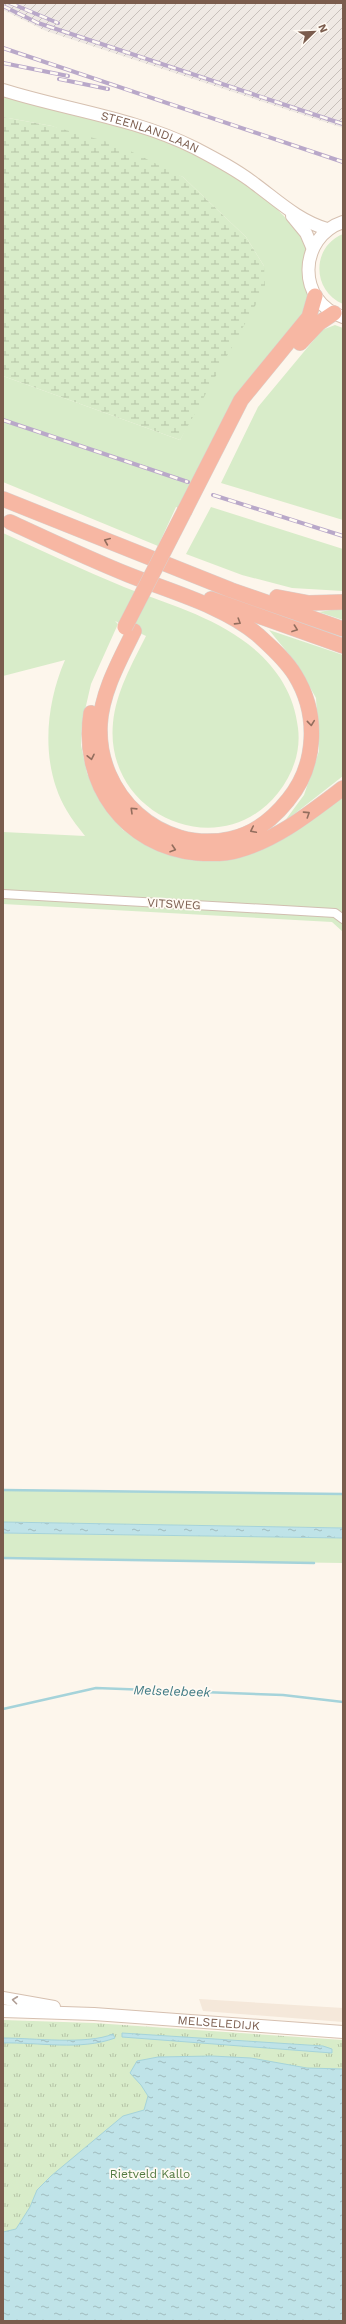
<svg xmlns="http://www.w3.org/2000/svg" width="346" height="2324" font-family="'Work Sans',sans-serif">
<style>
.residential{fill:#f5e8da}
.industrial{fill:url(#industrial-furrows)}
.grass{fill:#d8ecc9}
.wetland{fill:url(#wetland-marsh)}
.park{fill:url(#park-tufts)}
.water{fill:url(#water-ripples);stroke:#a5d3da}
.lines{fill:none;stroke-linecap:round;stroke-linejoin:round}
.stream{stroke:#a5d3da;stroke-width:2.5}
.street-casing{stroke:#d1beb0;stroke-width:10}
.secondary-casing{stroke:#d6c0b0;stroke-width:14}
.highway-casing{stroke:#dad1cd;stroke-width:16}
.street{stroke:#fff;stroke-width:8}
.secondary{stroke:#fff;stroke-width:12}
.highway{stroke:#f7b7a3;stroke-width:15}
.rail-casing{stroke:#b9a8c9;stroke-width:4}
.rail{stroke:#fffaf3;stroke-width:2.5;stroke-dasharray:8;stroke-linecap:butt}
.highway-bridge-casing{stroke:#dad1cd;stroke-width:16;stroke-linecap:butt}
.highway-bridge{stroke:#f7b7a3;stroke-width:15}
.oneway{stroke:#936e5e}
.oneway2{stroke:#af9d94}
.labels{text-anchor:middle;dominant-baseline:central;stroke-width:3.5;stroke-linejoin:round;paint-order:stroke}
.street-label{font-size:12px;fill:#7a5c4d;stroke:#fffaf3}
.park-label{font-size:12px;fill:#537a41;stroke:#fffaf3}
.water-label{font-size:13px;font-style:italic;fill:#437c86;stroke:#fffaf3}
</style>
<defs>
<pattern id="industrial-furrows" width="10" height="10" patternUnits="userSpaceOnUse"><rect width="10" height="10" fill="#efe9e4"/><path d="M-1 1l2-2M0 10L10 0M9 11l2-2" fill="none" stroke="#c7c0bb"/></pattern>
<pattern id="wetland-marsh" width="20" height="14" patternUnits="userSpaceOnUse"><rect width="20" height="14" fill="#d8ecc9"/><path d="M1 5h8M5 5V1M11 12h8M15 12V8" fill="none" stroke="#b4c2a5"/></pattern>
<pattern id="park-tufts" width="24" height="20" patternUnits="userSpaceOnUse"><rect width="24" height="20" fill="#d8ecc9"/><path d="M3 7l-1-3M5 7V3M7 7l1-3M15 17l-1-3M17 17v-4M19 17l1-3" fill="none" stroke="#b4c2a5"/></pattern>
<pattern id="water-ripples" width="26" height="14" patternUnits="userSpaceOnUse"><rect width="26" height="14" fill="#bfe3e8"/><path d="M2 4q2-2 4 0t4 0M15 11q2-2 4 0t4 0" fill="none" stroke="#a0bbbe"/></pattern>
</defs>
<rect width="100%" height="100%" fill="#fdf6ec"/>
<!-- residential -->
<path class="residential" d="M199 1999 343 2008V2022L203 2011Z"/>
<!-- industrial -->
<path class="industrial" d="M3 3H343V128L46 31 3 10Z"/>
<!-- grass -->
<path class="grass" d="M3 96C50 110 99 118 147 134 180 145 212 162 241 181 267 199 292 219 307 247 303 257 301 268 303 279 305 291 310 294 307 306L180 508 176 507 158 546 3 482V376L180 440 264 266 246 237 183 177 52 126 3 117Z
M343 234V304C312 291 311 247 343 234Z
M335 325 343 328V520L221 483 258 407 322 330Z
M211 507 343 549V591L292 588 242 575 186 554Z
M3 533C43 551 83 570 124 587 165 603 212 616 248 644 275 665 294 692 298 728 301 751 293 774 278 793 220 866 104 815 113 723 116 692 132 664 146 636L115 621 118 624 91 684 82 723 81 745 87 773 96 794 123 830 151 847 210 859 343 795V932L332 922 3 904V832L85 836C79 828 72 820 67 811 40 766 45 706 65 660L3 676Z
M343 608V620L319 612Z
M269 630 343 655V776L284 822 304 795 319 751 316 698 297 664Z
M3 1490 343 1494V1528L3 1522Z
M3 1533 343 1538V1563L3 1558Z"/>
<!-- wetland -->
<path class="wetland" d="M3 117 52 126 118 145 183 177 246 237 264 266 265 288 180 440 3 376Z"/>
<!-- park -->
<path class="park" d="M3 2020 94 2023 343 2040V2321H3Z"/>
<!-- water -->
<path class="water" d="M3 1522 343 1528V1538L3 1533Z
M122 2033 323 2046 332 2049V2053L122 2037Z
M113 2034 115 2038C80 2051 39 2042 3 2043V2038C33 2038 87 2045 113 2034Z
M212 2056 251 2058 307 2068 343 2069V2321H3V2232L16 2229 30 2207 37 2190 51 2176 123 2116 144 2110 148 2096 141 2085 130 2073 137 2061 158 2057Z"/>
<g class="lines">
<!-- stream -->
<path class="stream" d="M3 1490 343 1494
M3 1558 314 1563
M3 1709 96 1688 283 1695 343 1702"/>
<defs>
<path id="street" d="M3 894 335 913 343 919"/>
<g id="secondary">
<path id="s1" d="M3 90C67 110 135 118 195 148 216 159 237 170 255 184 278 201 299 221 327 229"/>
<path d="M292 216 306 233 312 247"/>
<path d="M343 222C298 237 296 302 343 317"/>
<path d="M3 1998 54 2007"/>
<path id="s2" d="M3 2011 94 2014 343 2032"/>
</g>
<path id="highway" d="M300 343 319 323 334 313
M3 499 231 590 343 629
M185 510 241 400 309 317 315 296
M10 522C49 540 89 559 129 575 169 591 224 606 258 635 271 647 286 660 295 675 319 714 317 765 288 800 273 819 254 834 230 839 160 854 96 795 100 724 102 691 120 660 134 631
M277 597 309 603 343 602
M211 599 343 646
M91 713C80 784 125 846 197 853 210 854 226 854 239 850 278 839 311 812 343 788"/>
</defs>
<!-- street casing -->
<use href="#street" class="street-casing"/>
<!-- secondary casing -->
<use href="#secondary" class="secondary-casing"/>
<!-- highway casing -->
<use href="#highway" class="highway-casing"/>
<!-- street -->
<use href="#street" class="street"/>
<!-- secondary -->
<use href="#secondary" class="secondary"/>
<!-- highway -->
<use href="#highway" class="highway"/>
<defs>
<path id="rail" d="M10 3 58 23
M3 6 38 23 343 124
M3 48 343 162
M3 63 68 76
M59 79 108 89
M3 420 188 482
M213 495 343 536"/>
</defs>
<!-- rail casing -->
<use href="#rail" class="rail-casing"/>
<!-- rail -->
<use href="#rail" class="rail"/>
<defs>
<path id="highway-bridge" d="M125 627 185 510"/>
</defs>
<!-- highway-bridge casing -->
<use href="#highway-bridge" class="highway-bridge-casing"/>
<!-- highway-bridge -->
<use href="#highway-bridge" class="highway-bridge"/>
</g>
<!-- one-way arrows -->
<defs><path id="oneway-chevron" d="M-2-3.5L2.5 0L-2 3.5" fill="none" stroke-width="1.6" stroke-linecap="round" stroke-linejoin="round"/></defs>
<g class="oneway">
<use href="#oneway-chevron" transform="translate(107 541) rotate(-157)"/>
<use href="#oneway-chevron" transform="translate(238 622) rotate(32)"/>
<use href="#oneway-chevron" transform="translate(295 629) rotate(20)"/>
<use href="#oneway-chevron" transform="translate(311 723) rotate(84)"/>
<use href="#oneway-chevron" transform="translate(91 757) rotate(78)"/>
<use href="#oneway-chevron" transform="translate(133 810) rotate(-136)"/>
<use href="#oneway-chevron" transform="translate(307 814) rotate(-33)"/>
<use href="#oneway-chevron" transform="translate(253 830) rotate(154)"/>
<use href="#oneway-chevron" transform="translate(173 849) rotate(18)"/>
</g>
<use class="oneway2" href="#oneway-chevron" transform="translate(15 2000) rotate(-173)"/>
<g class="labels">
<!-- street labels -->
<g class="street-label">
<text stroke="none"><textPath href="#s1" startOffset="153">STEENLANDLAAN</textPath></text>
<text transform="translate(174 904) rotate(3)">VITSWEG</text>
<text stroke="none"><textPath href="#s2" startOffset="216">MELSELEDIJK</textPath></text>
</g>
<!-- park labels -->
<g class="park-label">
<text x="150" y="2174">Rietveld Kallo</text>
</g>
<!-- water labels -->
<g class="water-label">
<text transform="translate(172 1691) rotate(2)">Melselebeek</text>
</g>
</g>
<!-- border -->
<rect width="346" height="2324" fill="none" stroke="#7a5c4d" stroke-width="8"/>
<!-- north arrow -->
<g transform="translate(314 32) rotate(67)" stroke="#fffaf3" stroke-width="3" paint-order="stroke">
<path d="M0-3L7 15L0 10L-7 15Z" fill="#7a5c4d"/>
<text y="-6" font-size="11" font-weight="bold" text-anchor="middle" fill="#7a5c4d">N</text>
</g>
</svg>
